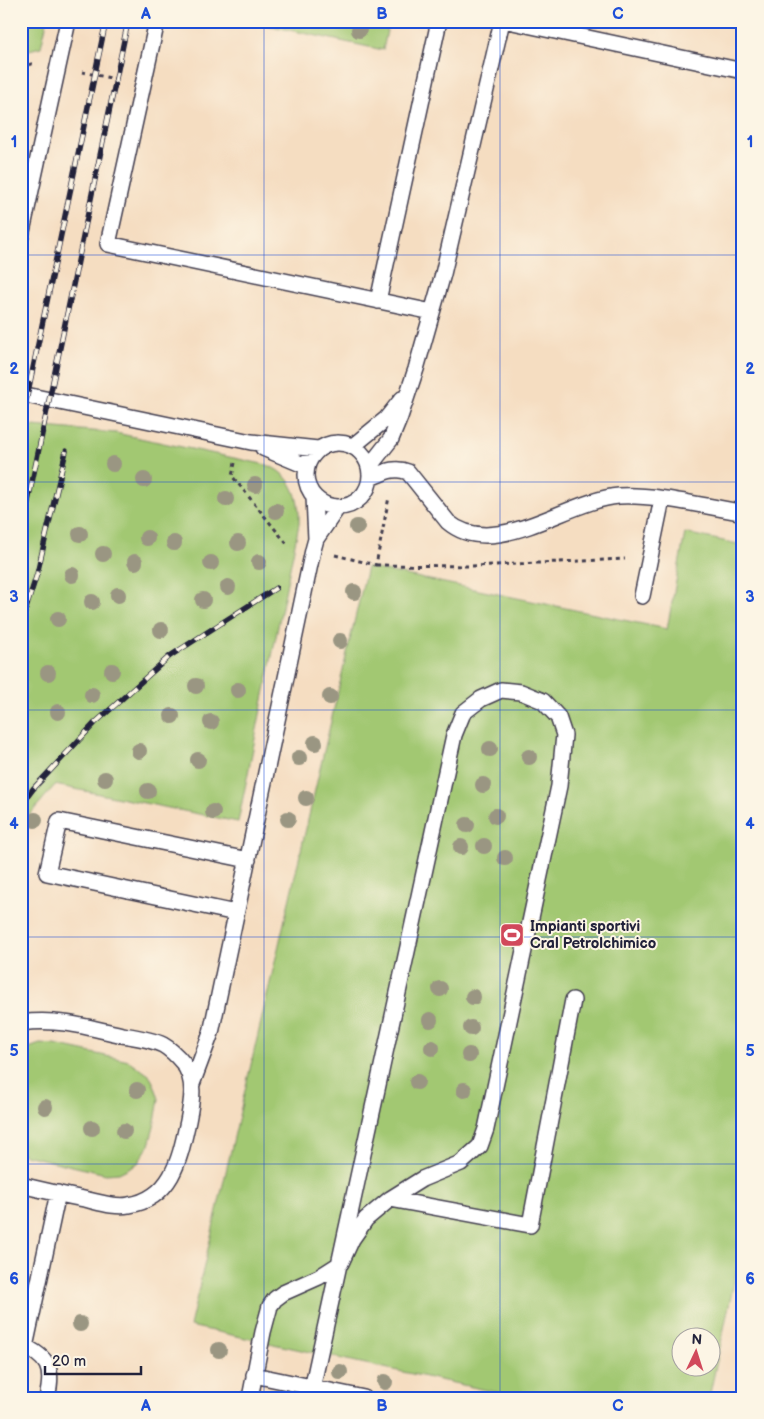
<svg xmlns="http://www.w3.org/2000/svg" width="764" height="1419" font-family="'Balsamiq Sans',sans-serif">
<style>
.green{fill:#a2c872;stroke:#627556;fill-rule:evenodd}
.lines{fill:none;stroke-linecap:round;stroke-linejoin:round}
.lane-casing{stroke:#423e4f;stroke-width:18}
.path{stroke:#423e4f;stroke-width:3;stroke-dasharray:4 4;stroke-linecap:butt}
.lane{stroke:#fff;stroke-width:15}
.rail-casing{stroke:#22223b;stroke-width:5.5}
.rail{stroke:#fcf5e5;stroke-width:4;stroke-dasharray:11;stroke-linecap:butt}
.tree{fill:#9a9682}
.grid{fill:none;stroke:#1d4ed8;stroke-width:1;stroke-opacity:0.55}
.labels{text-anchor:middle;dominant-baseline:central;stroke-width:4;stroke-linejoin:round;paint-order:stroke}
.poi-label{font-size:15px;font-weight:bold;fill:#22223b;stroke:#fcf5e5;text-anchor:start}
.neatline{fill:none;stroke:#1d4ed8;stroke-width:2}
.grid-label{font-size:16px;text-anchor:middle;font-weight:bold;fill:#1d4ed8}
</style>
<rect width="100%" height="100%" fill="#fcf5e5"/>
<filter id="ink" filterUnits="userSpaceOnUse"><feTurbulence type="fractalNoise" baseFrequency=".02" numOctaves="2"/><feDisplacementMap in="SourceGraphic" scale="10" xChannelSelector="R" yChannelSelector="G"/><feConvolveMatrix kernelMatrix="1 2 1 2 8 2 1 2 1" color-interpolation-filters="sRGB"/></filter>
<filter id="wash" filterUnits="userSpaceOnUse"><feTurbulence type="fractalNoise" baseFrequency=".0096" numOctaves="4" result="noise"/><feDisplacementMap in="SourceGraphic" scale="20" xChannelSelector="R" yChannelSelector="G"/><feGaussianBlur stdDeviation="1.12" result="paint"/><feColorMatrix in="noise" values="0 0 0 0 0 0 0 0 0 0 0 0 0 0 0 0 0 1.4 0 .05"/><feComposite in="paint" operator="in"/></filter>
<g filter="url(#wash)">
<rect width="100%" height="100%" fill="#f5ddc1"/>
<!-- green -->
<path class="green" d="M21 21H47L41 47 29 50 21 54Z
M247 21H389L383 50Z
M21 425 116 433 267 465C293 475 300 498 299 524L238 822 55 785 21 825Z
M685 533 743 545V1241L709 1398H523L190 1326 367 567 667 629ZM682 1336H712V1366H682Z
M40 1044 55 1045 129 1061 149 1075 154 1084 159 1099 154 1127 149 1145 138 1163 131 1167 119 1173 106 1174 21 1154V1052L26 1049Z"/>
</g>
<g filter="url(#ink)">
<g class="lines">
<defs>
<path id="lane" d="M157 21 108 244 432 312
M508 21 743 71
M21 236 68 21
M378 301 439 21
M21 394 251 442 318 449
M306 475a32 32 0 1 1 64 0a32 32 0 1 1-64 0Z
M353 446 386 419 402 399
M263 448 306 466
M369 467 391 439 400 417 416 369 443 274 502 21
M370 478C383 473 394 466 408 472L448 522C494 561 567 500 619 496 655 494 703 506 740 512L743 510
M316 539 338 507
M642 596 662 499
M236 913 47 873 59 821 248 860
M21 1023C58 1018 87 1027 122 1035 135 1037 151 1039 163 1045 170 1049 178 1057 183 1063 196 1080 192 1101 188 1121 180 1157 173 1198 129 1205 115 1208 98 1202 84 1199 63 1195 42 1190 21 1185
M192 1084 211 1033 313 550 316 539 314 497
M390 1199 530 1225 573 1000
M21 1345C49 1357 54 1369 47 1398
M25 1347 58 1193
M254 1375 364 1398
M250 1398 263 1332 270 1306 275 1299 283 1293 319 1277 341 1263 352 1239 366 1219 390 1199 422 1179 461 1163 480 1146 486 1129 559 786 564 735 558 717 543 701 521 692 501 690 481 699 463 713 454 735 310 1398"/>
</defs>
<!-- lane casing -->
<use href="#lane" class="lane-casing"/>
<!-- path -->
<path class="path" d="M21 67 35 63
M82 72 120 80
M235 463 232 476 287 544H290
M335 555 376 565 389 497
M376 565 472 566 625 559"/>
<!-- lane -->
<use href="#lane" class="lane"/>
<defs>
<path id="rail" d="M21 425 106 21
M21 535 128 21
M21 624 37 574 66 451
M21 805 33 789 95 723 170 656 276 588"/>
</defs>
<!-- rail casing -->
<use href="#rail" class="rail-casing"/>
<!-- rail -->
<use href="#rail" class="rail"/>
</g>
<!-- trees -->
<g class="tree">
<circle cx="359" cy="30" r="8"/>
<circle cx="113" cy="464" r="8"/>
<circle cx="144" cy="480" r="8"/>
<circle cx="255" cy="485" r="8"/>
<circle cx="226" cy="499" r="8"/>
<circle cx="276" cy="511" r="8"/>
<circle cx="357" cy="527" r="8"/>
<circle cx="80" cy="534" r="8"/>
<circle cx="147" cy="538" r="8"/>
<circle cx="174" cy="543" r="8"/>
<circle cx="238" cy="543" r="8"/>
<circle cx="103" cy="554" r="8"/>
<circle cx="135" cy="562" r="8"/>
<circle cx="259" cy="562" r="8"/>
<circle cx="211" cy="563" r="8"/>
<circle cx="72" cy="575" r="8"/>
<circle cx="228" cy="587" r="8"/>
<circle cx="354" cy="592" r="8"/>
<circle cx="118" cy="595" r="8"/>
<circle cx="203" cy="600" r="8"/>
<circle cx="92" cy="602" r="8"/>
<circle cx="58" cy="619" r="8"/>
<circle cx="161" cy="630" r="8"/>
<circle cx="340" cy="641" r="8"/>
<circle cx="112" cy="671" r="8"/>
<circle cx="48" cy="673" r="8"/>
<circle cx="196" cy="686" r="8"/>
<circle cx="238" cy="690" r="8"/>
<circle cx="92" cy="695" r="8"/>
<circle cx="330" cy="697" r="8"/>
<circle cx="58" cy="712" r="8"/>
<circle cx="172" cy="716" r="8"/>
<circle cx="211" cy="722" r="8"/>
<circle cx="315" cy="743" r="8"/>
<circle cx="490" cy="749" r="8"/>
<circle cx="139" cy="751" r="8"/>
<circle cx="529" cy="757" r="8"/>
<circle cx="299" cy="758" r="8"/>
<circle cx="198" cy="760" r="8"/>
<circle cx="105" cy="779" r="8"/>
<circle cx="483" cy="785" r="8"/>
<circle cx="148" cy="791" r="8"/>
<circle cx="306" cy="798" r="8"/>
<circle cx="213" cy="812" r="8"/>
<circle cx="496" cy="816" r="8"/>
<circle cx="288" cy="819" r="8"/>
<circle cx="35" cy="820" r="8"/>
<circle cx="467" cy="825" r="8"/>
<circle cx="484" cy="846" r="8"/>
<circle cx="461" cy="847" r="8"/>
<circle cx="505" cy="858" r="8"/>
<circle cx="440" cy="989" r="8"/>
<circle cx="473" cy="997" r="8"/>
<circle cx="430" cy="1020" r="8"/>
<circle cx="471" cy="1028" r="8"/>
<circle cx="432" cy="1048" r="8"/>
<circle cx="469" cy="1055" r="8"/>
<circle cx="417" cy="1082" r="8"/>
<circle cx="137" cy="1090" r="8"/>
<circle cx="464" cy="1090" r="8"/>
<circle cx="45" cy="1107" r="8"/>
<circle cx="92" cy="1128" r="8"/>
<circle cx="124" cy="1131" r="8"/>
<circle cx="80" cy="1324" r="8"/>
<circle cx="219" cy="1350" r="8"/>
<circle cx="340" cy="1372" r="8"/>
<circle cx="385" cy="1382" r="8"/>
</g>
</g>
<!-- grid -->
<path class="grid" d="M264 21V1398M500 21V1398M21 255H743M21 482H743M21 710H743M21 937H743M21 1164H743"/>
<!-- icons -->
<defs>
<symbol id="stadium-square" viewBox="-11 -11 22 22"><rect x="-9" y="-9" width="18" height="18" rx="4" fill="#d1495b" stroke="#fcf5e5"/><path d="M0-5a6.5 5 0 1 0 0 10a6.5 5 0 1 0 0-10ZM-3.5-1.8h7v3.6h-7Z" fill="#fff"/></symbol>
</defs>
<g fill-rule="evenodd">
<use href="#stadium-square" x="498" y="921" width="28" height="28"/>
</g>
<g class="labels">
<!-- poi labels -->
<g class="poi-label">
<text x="530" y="926">Impianti sportivi<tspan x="530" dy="17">Cral Petrolchimico</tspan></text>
</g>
</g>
<!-- margin -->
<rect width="764" height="1419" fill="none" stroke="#fcf5e5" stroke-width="55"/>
<!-- north arrow -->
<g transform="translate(696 1352) rotate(4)"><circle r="24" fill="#fcf5e5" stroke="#a5a1a1"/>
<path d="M0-4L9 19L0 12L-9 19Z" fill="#d1495b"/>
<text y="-8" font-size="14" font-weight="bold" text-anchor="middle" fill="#22223b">N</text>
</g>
<!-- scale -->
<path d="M45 1366v8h96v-8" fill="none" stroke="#22223b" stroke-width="2.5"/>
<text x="52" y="1366" font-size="15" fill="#22223b" stroke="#fcf5e5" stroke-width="4" paint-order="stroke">20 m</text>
<rect x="28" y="28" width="708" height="1364" class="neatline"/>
<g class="grid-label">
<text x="146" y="19">A</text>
<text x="382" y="19">B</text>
<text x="618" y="19">C</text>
<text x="14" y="147">1</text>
<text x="750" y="147">1</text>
<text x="14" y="374">2</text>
<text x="750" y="374">2</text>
<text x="14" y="602">3</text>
<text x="750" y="602">3</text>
<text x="14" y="829">4</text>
<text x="750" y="829">4</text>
<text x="14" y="1056">5</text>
<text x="750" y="1056">5</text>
<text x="14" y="1284">6</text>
<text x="750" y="1284">6</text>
<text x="146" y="1411">A</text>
<text x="382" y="1411">B</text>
<text x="618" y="1411">C</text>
</g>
</svg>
